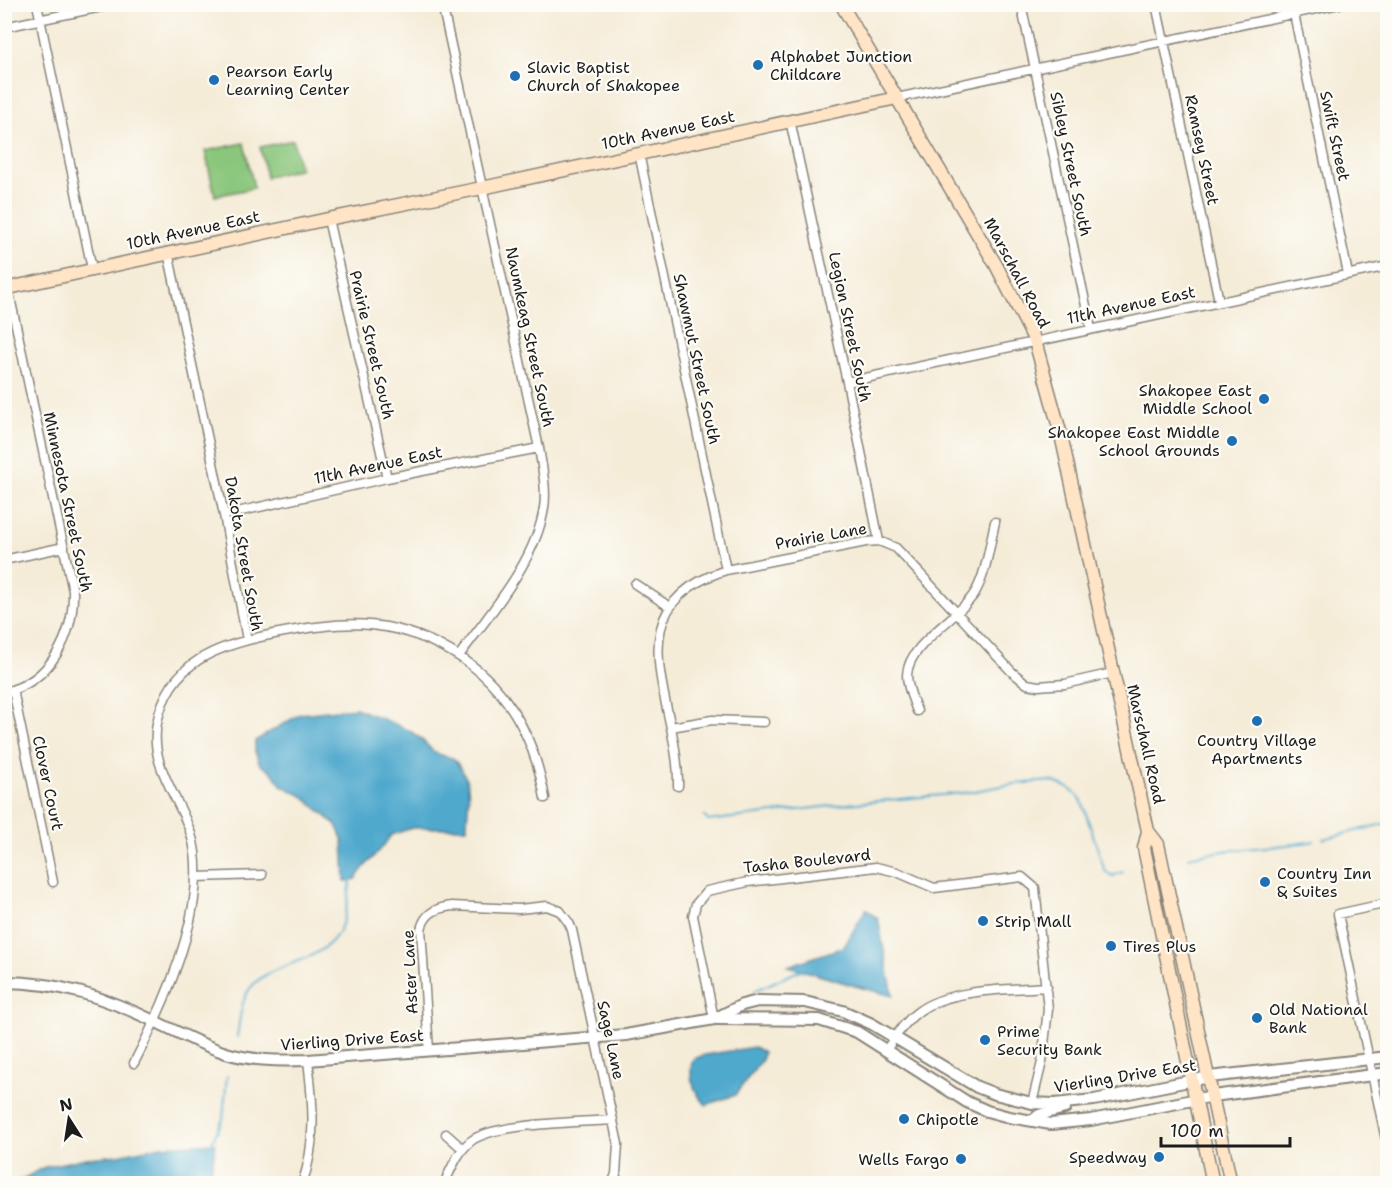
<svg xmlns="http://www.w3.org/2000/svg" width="1392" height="1188" font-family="'Shantell Sans',sans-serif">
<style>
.green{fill:#8ac67b;stroke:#53714c;stroke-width:1.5}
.water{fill:#50a9cd;stroke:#366274;stroke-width:1.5}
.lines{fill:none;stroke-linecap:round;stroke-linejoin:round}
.stream{stroke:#50a9cd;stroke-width:2}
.minor-casing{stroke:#88847a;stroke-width:11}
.tertiary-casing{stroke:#88847a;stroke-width:14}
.secondary-casing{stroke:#88847a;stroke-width:15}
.minor{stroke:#fff;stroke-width:8}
.tertiary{stroke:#fff;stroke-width:10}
.secondary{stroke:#ffe4c6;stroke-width:12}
.poi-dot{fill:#1f6fb2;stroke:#fdfcf7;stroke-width:2}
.labels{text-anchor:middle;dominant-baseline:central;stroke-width:4.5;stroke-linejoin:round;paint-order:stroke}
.poi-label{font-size:16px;fill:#1c1c1c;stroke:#fdfcf7;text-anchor:start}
.street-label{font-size:16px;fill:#1c1c1c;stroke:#fdfcf7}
</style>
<rect width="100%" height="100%" fill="#fdfcf7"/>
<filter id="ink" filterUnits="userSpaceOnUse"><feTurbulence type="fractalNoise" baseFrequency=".0167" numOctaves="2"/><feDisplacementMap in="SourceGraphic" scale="12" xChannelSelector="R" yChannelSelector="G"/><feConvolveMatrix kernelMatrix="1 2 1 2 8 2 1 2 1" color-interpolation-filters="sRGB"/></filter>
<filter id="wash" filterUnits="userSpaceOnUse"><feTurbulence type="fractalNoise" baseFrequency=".008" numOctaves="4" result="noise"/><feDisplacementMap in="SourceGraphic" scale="24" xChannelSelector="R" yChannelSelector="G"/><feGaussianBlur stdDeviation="1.35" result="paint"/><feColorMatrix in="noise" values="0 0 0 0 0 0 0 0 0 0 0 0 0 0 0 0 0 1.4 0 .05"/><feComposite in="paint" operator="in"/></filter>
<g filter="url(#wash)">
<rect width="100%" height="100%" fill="#f5ecd8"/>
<!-- green -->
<path class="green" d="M293 140 300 169 266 177 260 147Z
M244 143 254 188 215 196 205 151Z"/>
<!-- water -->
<path class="water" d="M356 708C375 717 395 722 413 733 432 745 426 753 453 758 476 784 467 798 467 828H412L391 835C382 852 365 862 356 879L345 881 343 841 336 825 301 795 282 786 271 771 260 765 255 751V741L300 714Z
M866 909 878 919 893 996 855 986 788 966 844 947Z
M754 1047 763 1052 762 1060 735 1095 706 1105C694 1092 687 1076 693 1059L705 1055Z
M216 1143 210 1176 200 1183H15L45 1167 86 1158 118 1155 161 1146Z"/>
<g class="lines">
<!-- stream -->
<path class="stream" d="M704 816 708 821 847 804 963 793 1014 784 1051 781 1069 788 1081 799 1105 871 1112 876 1123 872
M1323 839 1388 823
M1189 857C1230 847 1273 849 1314 841
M754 991 803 969
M237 1037C239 1025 240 1011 244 1000 257 961 314 968 336 936 347 920 348 897 351 878
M211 1144 223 1119 227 1076"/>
</g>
</g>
<g filter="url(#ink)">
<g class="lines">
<defs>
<path id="minor" d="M37 4 92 269
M442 4 539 448C542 467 547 489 544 508 536 561 490 613 459 656
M1021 4 1091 329
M1156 4 1219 301
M1292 4 1348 274
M4 27 116 4
M897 98 1339 4
M790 120 847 382 879 541
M639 153 726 570
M328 219 387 478
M168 252 224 515 247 640
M847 382 1388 266
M224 515 387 478 539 448
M4 560 64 547
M635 584 670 607
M13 690 53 882
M4 692C51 682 74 635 73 591L8 288
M917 711C913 700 907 688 907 675 908 644 958 619 974 594 986 576 990 543 995 522
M671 727 712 720 764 722
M678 786C680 703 609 608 726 570L866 542 879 541 896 548 1012 672 1027 684 1038 686 1065 684 1113 673
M196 877 262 875
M1388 903 1338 914 1388 1149
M714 1019 693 916 696 904 707 891 748 882 876 867 897 872 934 888 1022 877 1035 888 1048 1009 1042 1062 1032 1103
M429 1050 421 929C425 913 436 908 452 906L519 909 547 906 560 911 569 923 572 930 618 1144 616 1174 612 1184
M886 1050C896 1036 905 1021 919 1011 951 988 1009 990 1047 987
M134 1063C165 1003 212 901 191 834 179 796 149 766 157 723 169 661 219 645 274 634 339 621 390 616 450 651 507 683 534 736 545 798
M446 1134 463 1149
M302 1184C317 1143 313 1103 308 1060
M444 1184C451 1169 458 1151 471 1141 494 1123 581 1122 613 1120"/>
<path id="tertiary" d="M4 982C59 982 106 998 154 1021 178 1032 201 1045 226 1053 252 1061 280 1061 308 1060L626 1035 714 1019 742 1005 758 1001 805 1002 843 1011 872 1024 977 1087 995 1094 1032 1103 1054 1104 1094 1100 1209 1077 1388 1057
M717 1019 819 1020 857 1032 967 1102 987 1111 1009 1117 1051 1124 1091 1120 1213 1096 1388 1073
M1032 1121 1039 1115 1065 1108"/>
<path id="secondary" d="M841 4 996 265 1035 341 1061 435 1148 831 1158 844 1231 1184
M4 289 328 219 482 188 897 98
M1148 831 1144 848 1213 1184"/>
</defs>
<!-- minor casing -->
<use href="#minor" class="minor-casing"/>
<!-- tertiary casing -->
<use href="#tertiary" class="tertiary-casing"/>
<!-- secondary casing -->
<use href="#secondary" class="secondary-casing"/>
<!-- minor -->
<use href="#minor" class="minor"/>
<!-- tertiary -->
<use href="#tertiary" class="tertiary"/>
<!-- secondary -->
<use href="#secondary" class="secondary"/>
</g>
</g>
<!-- markers -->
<g class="poi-dot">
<circle cx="758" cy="65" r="6"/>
<circle cx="515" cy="76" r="6"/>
<circle cx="214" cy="80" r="6"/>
<circle cx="1264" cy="399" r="6"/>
<circle cx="1232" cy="441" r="6"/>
<circle cx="1257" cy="721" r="6"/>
<circle cx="1265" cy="882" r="6"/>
<circle cx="983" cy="921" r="6"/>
<circle cx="1111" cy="946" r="6"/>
<circle cx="1257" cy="1018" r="6"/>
<circle cx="985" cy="1040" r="6"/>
<circle cx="904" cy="1119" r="6"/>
<circle cx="1159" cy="1157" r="6"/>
<circle cx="961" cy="1159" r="6"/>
</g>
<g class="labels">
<!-- poi labels -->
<g class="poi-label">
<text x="770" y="56">Alphabet Junction<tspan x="770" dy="18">Childcare</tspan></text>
<text x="527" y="67">Slavic Baptist<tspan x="527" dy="18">Church of Shakopee</tspan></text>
<text x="226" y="71">Pearson Early<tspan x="226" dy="18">Learning Center</tspan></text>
<text x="1252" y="390" text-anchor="end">Shakopee East<tspan x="1252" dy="18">Middle School</tspan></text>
<text x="1220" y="432" text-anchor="end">Shakopee East Middle<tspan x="1220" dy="18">School Grounds</tspan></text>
<text x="1257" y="740" text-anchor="middle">Country Village<tspan x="1257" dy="18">Apartments</tspan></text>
<text x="1277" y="873">Country Inn<tspan x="1277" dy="18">&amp; Suites</tspan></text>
<text x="995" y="921">Strip Mall</text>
<text x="1123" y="946">Tires Plus</text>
<text x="1269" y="1009">Old National<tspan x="1269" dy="18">Bank</tspan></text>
<text x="997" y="1031">Prime<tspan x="997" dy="18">Security Bank</tspan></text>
<text x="916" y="1119">Chipotle</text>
<text x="1147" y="1157" text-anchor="end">Speedway</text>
<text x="949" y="1159" text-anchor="end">Wells Fargo</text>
</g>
<!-- street labels -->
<g class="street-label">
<text transform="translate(668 130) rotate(-12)">10th Avenue East</text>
<text transform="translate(1335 136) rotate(78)">Swift Street</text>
<text transform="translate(1202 150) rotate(78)">Ramsey Street</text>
<text transform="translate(1071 164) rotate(78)">Sibley Street South</text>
<text transform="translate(193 230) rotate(-12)">10th Avenue East</text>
<text transform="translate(1017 273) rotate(62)">Marschall Road</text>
<text transform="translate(1131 305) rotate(-12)">11th Avenue East</text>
<text transform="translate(850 327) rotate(78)">Legion Street South</text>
<text transform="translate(530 337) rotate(78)">Naumkeag Street South</text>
<text transform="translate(372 345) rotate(77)">Prairie Street South</text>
<text transform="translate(697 359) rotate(78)">Shawmut Street South</text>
<text transform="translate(378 465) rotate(-12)">11th Avenue East</text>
<text transform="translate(68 502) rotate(78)">Minnesota Street South</text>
<text transform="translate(821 536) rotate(-10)">Prairie Lane</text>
<text transform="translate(244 554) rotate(80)">Dakota Street South</text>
<text transform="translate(1146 744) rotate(77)">Marschall Road</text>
<text transform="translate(48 783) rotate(78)">Clover Court</text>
<text transform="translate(807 861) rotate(-6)">Tasha Boulevard</text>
<text transform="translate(410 972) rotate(-93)">Aster Lane</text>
<text transform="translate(352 1040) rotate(-4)">Vierling Drive East</text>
<text transform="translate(611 1040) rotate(78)">Sage Lane</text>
<text transform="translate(1125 1076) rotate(-9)">Vierling Drive East</text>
</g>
</g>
<!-- margin -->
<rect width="1392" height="1188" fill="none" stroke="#fdfcf7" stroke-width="24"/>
<!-- north arrow -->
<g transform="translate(69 1119) rotate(348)" stroke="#fdfcf7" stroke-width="4.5" paint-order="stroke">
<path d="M0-4.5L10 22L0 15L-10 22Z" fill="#1c1c1c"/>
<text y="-9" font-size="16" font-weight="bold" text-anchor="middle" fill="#1c1c1c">N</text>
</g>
<!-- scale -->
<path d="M1161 1137v9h129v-9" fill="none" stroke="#1c1c1c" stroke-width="3"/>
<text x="1170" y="1137" font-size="18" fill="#1c1c1c" stroke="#fdfcf7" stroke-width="4.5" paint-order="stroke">100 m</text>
</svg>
